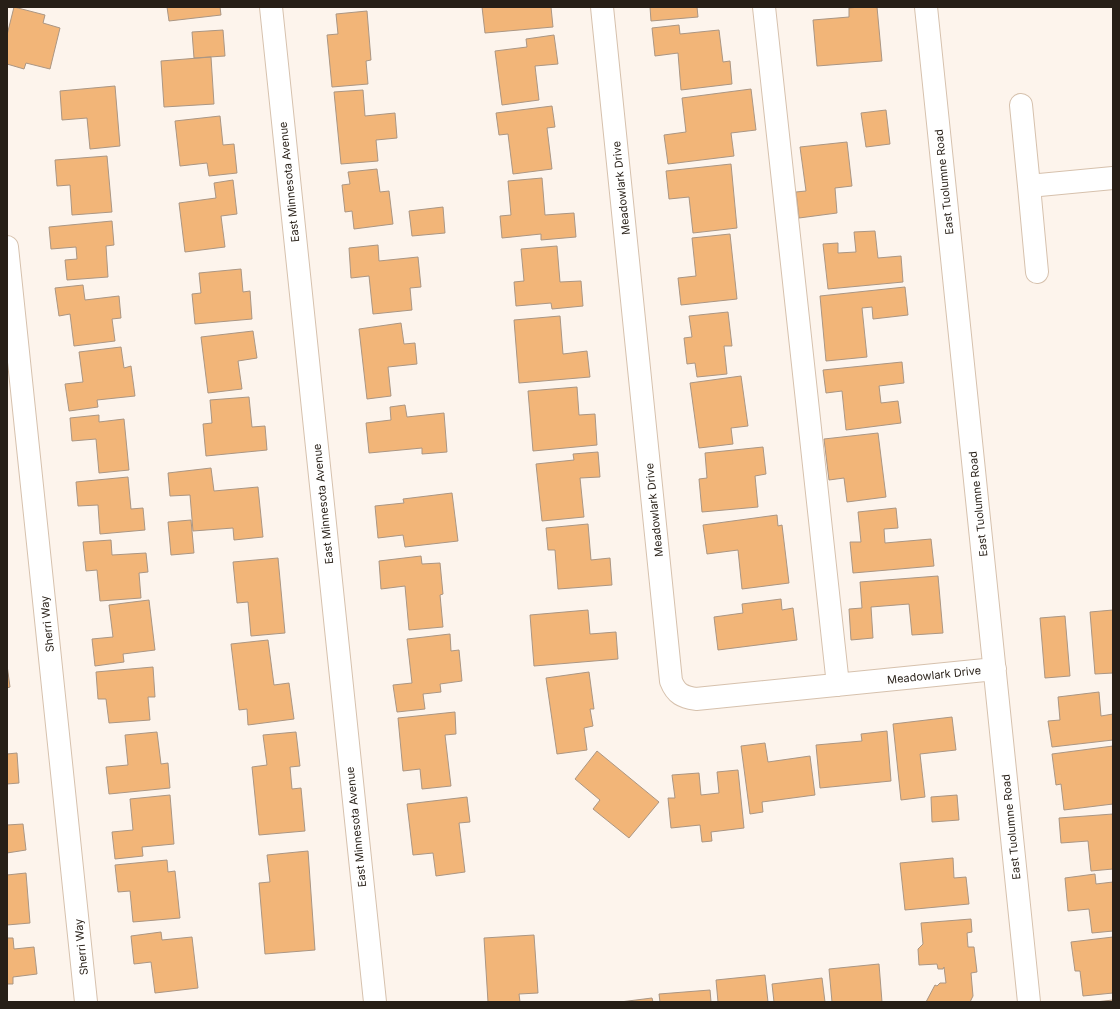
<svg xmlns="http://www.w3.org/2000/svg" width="1120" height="1009" font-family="Inter,sans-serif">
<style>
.building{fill:#f2b578;stroke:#ab9683}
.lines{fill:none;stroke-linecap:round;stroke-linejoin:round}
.minor-casing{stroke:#d6c1ad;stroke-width:24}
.minor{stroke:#fff;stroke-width:22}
.labels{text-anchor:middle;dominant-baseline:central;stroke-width:3;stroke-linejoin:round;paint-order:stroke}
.street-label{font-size:11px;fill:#271f17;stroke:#fff}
</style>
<rect width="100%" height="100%" fill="#fdf4ec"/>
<!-- building -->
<path class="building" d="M14 7 45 15 43 23 60 28 50 69 26 63 24 69 7 64V35Z
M167 7H220L221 15 169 21Z
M482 7H551L553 27 485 33Z
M650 7H697L698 17 651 21Z
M860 7H877L882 61 817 66 813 20 849 17V8Z
M367 11 371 60 366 61 368 84 332 87 327 35 338 34 336 14Z
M679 25 680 34 719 30 723 62 730 61 732 84 681 90 678 53 655 56 652 28Z
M223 30 225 56 194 58 192 32Z
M554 35 558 64 535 66 539 100 502 105 495 51 527 47 526 39Z
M211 57 214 104 164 107 161 61Z
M115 86 120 146 90 149 87 118 62 120 60 91Z
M751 89 756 130 731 133 734 156 668 164 664 135 686 132 682 98Z
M363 90 365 116 395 113 397 138 376 140 378 161 341 164 334 92Z
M552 106 555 127 547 128 552 169 513 174 508 134 499 135 496 113Z
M886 110 890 144 866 147 861 113Z
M220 116 223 145 234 144 237 173 209 176 207 163 180 166 175 121Z
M847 142 852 186 835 188 837 213 799 218 796 192 806 191 800 147Z
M107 156 112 212 72 215 70 185 57 186 55 160Z
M731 164 737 228 693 233 689 197 669 199 666 171Z
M377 169 380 192 389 191 393 224 354 229 352 211 345 212 342 185 350 184 348 172Z
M542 178 545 215 574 213 576 237 541 240V234L502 238 500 216 511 215 508 181Z
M233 180 237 214 221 216 225 247 185 252 179 203 216 198 214 183Z
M443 207 445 233 412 236 409 211Z
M112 221 114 245 106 246 108 277 67 280 65 260 77 259 76 247 51 249 49 227Z
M875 231 878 258 901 256 903 282 828 289 823 244 838 243V253L856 252 854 232Z
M730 234 737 299 681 305 678 278 696 276 692 238Z
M378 245 379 261 418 257 421 287 410 288 412 310 373 314 369 276 351 278 349 248Z
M557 246 560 282 581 281 583 306 552 309 551 303 516 306 514 282 524 281 521 249Z
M241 269 243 292 250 291 252 319 195 324 192 294 201 293 199 273Z
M83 285 85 300 119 296 121 318 112 319 115 341 74 346 70 314 59 316 55 288Z
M905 287 908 315 873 319 872 307 862 308 867 357 826 361 820 296Z
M728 312 732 346H724L727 374 697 377 695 363 687 364 684 338 692 337 689 316Z
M560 316 563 354 587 351 590 377 519 383 514 320Z
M401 323 404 344 415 343 417 364 388 367 391 396 367 399 359 329Z
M253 331 257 358 238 361 242 389 208 393 201 337Z
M121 347 124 368 131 366 135 396 97 400 98 407 69 411 65 384 83 382 79 352Z
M902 362 904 383 879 386 881 403 898 401 901 423 846 430 842 391 826 393 823 370Z
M741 376 748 426 731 428 733 444 699 448 690 383Z
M577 387 579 415 595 414 597 445 533 451 528 391Z
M249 397 252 427 265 426 267 450 206 456 203 424 212 423 210 400Z
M405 405 407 417 444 413 447 452 422 454V448L369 453 366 423 391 420 390 407Z
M99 415V422L124 419 129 470 99 473 96 439 72 441 70 418Z
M878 433 886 497 847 502 844 478 829 480 824 439Z
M763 447 766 474 755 476 758 507 702 512 699 479 707 478 705 453Z
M598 452 600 477 580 478 584 517 542 521 536 464 574 460 573 454Z
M211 468 214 491 258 487 263 537 234 540 233 528 193 531 190 495 170 496 168 473Z
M128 477 131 509 143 508 145 530 100 534 98 505 78 506 76 482Z
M452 493 458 541 405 547 403 535 378 538 375 506 404 503 403 499Z
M896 508 898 528 884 529 885 543 931 539 934 566 853 573 850 542H861L858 512Z
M777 515 778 526 782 525 789 583 742 589 738 550 707 554 703 525Z
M191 520 194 553 171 555 168 522Z
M588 524 591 560 610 558 612 585 558 589 555 550H548L546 528Z
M111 540 112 555 146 553 148 572 139 573 141 598 100 601 97 570 86 571 83 542Z
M421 556 422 564 440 563 443 594 440 595 443 627 409 630 405 586 381 589 379 561Z
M278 558 285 633 251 636 248 602 237 603 233 562Z
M938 576 943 633 912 635 909 604 871 607 873 638 851 640 849 609 862 608 860 582Z
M781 599 782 610 793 608 797 640 718 650 714 617 743 613 742 604Z
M149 600 155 650 123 654 124 662 95 666 92 639 113 637 109 605Z
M588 610 590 634 616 632 618 659 534 666 530 615Z
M1113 610V673L1095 674 1090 612Z
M1065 616 1070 676 1045 678 1040 618Z
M450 634 451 651 459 650 462 681 440 684 441 692 423 694 425 709 397 712 393 685 412 683 407 639Z
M268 640 274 685 289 683 294 719 248 725 247 709 239 710 231 644Z
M7 665 10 687 7 688Z
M153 667 155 697H148L150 720 109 723 106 699H98L96 672Z
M589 672 594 709H590L593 726 584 728 587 750 557 754 546 678Z
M1099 692 1101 716 1113 714V740L1052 747 1048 721 1060 720 1058 697Z
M455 712 456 734 445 735 451 786 422 789 420 769 403 771 398 718Z
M952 717 956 750 920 754 925 797 901 800 893 724Z
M887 731 891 781 820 788 816 745 862 741 861 734Z
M157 732 161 764 168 763 170 788 109 794 106 767 128 765 125 735Z
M296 732 300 766 290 767 292 789 301 788 305 831 259 835 252 767 267 765 263 735Z
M765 743 768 762 810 756 815 795 762 802 763 812 750 814 741 746Z
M1113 746V804L1064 810 1061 784 1056 785 1052 754Z
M597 751 659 802 629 838 593 809 600 800 575 779Z
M17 753 19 783 7 784V754Z
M738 770 744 828 711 832 712 841 702 842 700 825 671 828 668 798H675L672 775 699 773 701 795 719 793 717 772Z
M170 795 174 844 142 847 143 856 115 859 112 832 133 830 130 799Z
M957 795 959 820 932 822 931 797Z
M467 797 470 822 459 823 465 872 436 876 433 853 413 855 407 804Z
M1113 814V869L1091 871 1088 841 1061 843 1059 818Z
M23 824 26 850 7 853V825Z
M308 851 315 950 265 954 259 883 270 882 267 855Z
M953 858 954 878 966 877 969 904 905 910 900 863Z
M167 860 168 872 175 871 180 918 133 922 130 891 118 892 115 865Z
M26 873 30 923 7 925V875Z
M1095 874 1096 884 1113 882V931L1092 933 1089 909 1068 911 1065 878Z
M971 919 972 932 967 933 968 947H974L977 972 971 973 973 996 970 1002H926L935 985 937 986 940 983H946L944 967 943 969H938L937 964 919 965 918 949 923 944 921 923Z
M161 932 162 940 192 937 198 988 155 993 151 962 134 964 131 936Z
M534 935 538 993 519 994 520 1002H488L484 938Z
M1113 937V993L1083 996 1080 971H1075L1071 942Z
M7 938H13L14 949 34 947 37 974 13 977V984H7Z
M879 964 882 1002H832L829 969Z
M765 975 768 1002H718L716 980Z
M822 978 825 1002H774L772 984Z
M710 990 711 1002H660L659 994Z
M652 998 653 1002H620Z
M1113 1000V1002H1095Z"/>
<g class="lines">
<defs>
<path id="minor" d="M271 7 375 1002
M602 7 671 681C676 694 683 697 696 699L995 669
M764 7 838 685
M926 7 1029 1002
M1021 105 1029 186
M7 247 86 1002
M1037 272 1029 186 1113 178"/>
</defs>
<!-- minor casing -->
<use href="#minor" class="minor-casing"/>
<!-- minor -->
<use href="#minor" class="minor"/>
</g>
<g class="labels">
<!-- street labels -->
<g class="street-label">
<text transform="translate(289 182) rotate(-96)">East Minnesota Avenue</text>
<text transform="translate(944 182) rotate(-96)">East Tuolumne Road</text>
<text transform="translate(621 188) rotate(-96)">Meadowlark Drive</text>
<text transform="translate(323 504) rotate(-96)">East Minnesota Avenue</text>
<text transform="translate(978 504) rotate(-96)">East Tuolumne Road</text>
<text transform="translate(654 510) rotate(-96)">Meadowlark Drive</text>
<text transform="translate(47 624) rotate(-96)">Sherri Way</text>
<text transform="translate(934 675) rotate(-6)">Meadowlark Drive</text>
<text transform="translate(356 827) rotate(-96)">East Minnesota Avenue</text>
<text transform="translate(1011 827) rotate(-96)">East Tuolumne Road</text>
<text transform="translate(81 947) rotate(-96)">Sherri Way</text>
</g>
</g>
<!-- border -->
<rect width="1120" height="1009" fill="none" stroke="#271f17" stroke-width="16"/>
</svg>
